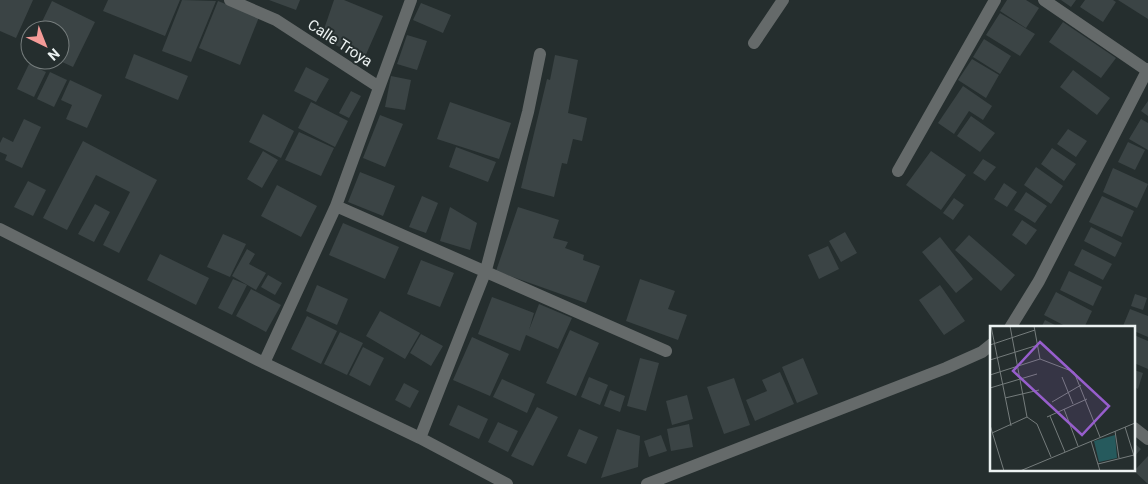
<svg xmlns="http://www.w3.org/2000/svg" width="1148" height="484" font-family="Roboto,sans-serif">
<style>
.building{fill:#3b4445}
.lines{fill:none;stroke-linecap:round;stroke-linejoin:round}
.street{stroke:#656a6a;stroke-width:12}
.labels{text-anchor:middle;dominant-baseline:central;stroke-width:4;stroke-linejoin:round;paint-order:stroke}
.street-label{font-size:15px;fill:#ecf2f2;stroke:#252e2e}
.inset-road{fill:none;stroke:#757c7c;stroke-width:1}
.view{fill:#975ecc;fill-opacity:0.15;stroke:#975ecc;stroke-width:2.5}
.inset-edge{fill:none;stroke:#ecf2f2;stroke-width:2.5}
</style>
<rect width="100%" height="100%" fill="#252e2e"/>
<!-- building -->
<path class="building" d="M0 0H33L16 38 0 31Z
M108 0H180L165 36 103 11Z
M182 0 216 1 191 62 162 51Z
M269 0H300L296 10Z
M334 0H344L383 16 364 59 321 38Z
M1007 0H1026L1039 8 1026 28 1000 11Z
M1061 0H1076L1071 7Z
M1085 0H1113L1116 2 1103 22 1080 7Z
M1118 0H1148V19Z
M52 1 95 22 73 67 60 61V30H38Z
M218 1 259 17 240 65 199 48Z
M421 3 451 15 443 33 413 20Z
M1000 13 1035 34 1020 56 986 35Z
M1063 22 1116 58 1101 78 1049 42Z
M407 35 427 41 417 70 397 64Z
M984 39 1011 56 1000 74 973 57Z
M134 54 188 76 178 100 125 78Z
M555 55 578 60 568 113 587 118 582 141 573 139 567 164 562 163 554 197 521 188 547 79 550 80Z
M972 59 999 75 986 98 958 80Z
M29 64 46 72 34 97 17 89Z
M306 67 329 79 316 102 294 91Z
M1073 70 1110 98 1097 115 1060 87Z
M50 72 67 80 54 107 37 99Z
M391 76 411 80 405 110 385 107Z
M70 80 102 95 87 128 66 119 72 105 61 100Z
M963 86 992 106 983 120 969 111 954 134 938 123Z
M351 91 361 96 349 118 339 113Z
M1148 101V116L1141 111Z
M311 102 348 121 335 147 298 128Z
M450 102 511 123 499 159 437 139Z
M263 114 294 131 281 158 249 142Z
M380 115 403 124 385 167 363 158Z
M971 116 995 133 980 152 957 136Z
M24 119 41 127 22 168 5 160 7 155 0 152V143L3 137 13 142Z
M1141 119 1148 123V150L1129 139Z
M1068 129 1087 141 1076 157 1057 144Z
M299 132 334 148 321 176 285 160Z
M83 141 157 180 119 253 103 245 130 192 96 175 67 230 43 218Z
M1128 142 1145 150 1135 170 1118 162Z
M456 147 496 162 488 182 449 167Z
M1052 148 1076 164 1064 181 1041 164Z
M263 151 278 160 262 188 247 179Z
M931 151 966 175 941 210 906 185Z
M983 159 996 167 985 181 973 173Z
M1036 167 1063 186 1051 204 1024 185Z
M1113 168 1148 184 1137 208 1103 192Z
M360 172 395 186 383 216 348 202Z
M28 181 46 190 33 216 14 207Z
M1004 183 1017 192 1007 207 994 199Z
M277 185 317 206 301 237 261 216Z
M1026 192 1047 206 1035 223 1014 210Z
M422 196 438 203 426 233 409 227Z
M1102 196 1134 211 1122 237 1089 222Z
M954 198 964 205 953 220 943 213Z
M95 204 110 212 94 242 78 234Z
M450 207 477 223 470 250 440 241Z
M518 207 559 220 553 238 568 242 565 248 584 255 583 260 600 266 586 303 496 271Z
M1022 220 1037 230 1026 245 1012 235Z
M343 223 399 247 385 279 329 255Z
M1091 227 1122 243 1115 257 1084 241Z
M845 232 857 253 841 262 829 241Z
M223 234 246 244 230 277 207 267Z
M969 235 1015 275 1001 291 955 250Z
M940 237 973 279 956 293 922 252Z
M828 246 839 269 819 279 808 255Z
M247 249 255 254 249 264 266 273 256 290 232 276Z
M1082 249 1112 264 1103 280 1074 265Z
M160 254 209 278 196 305 147 280Z
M421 260 454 273 440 307 407 294Z
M1069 271 1102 287 1093 306 1060 290Z
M268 275 282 283 275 295 261 287Z
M233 279 247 285 232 315 218 308Z
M640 279 675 291 668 309 687 315 678 340 626 321Z
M317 285 348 299 337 325 306 311Z
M940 285 965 321 944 335 919 300Z
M251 289 281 305 266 332 236 316Z
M1056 292 1092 311 1084 328H1069L1044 315Z
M1135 294 1147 298 1143 310 1131 306Z
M492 297 534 313 529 330 539 304 572 318 558 349 526 335 520 351 478 334Z
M1130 309 1148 316V337L1134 331V328L1123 326Z
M380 311 420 333 405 359 366 336Z
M307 316 337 331 321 364 291 349Z
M1045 320 1061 328H1041Z
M570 330 599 343 576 396 546 383Z
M340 332 363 343 347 375 324 364Z
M421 334 443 346 431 366 410 353Z
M1134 335 1148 341V369L1134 363Z
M472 337 509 354 490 396 453 380Z
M363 347 384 358 370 386 349 375Z
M640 358 659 363 646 411 627 406Z
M803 358 818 394 797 403 782 367Z
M1134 370 1143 373 1138 389 1134 387Z
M780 372 794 404 755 421 746 400 767 391 762 380Z
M589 377 608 385 600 405 581 397Z
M734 378 750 425 724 434 707 387Z
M502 379 535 394 527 413 493 397Z
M404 383 419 391 410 408 395 400Z
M610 390 625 396 620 412 604 406Z
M687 395 693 419 672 425 666 401Z
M458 405 488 419 479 439 449 425Z
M537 407 558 417 533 466 511 456Z
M498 422 518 431 508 452 488 442Z
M689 424 693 447 671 451 667 429Z
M579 429 598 437 586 464 567 456Z
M617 429 640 436 638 467 601 478Z
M661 435 667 451 649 457 644 441Z
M1134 443 1141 449 1134 457Z
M1148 456V484L1134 471Z"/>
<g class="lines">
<!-- street -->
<path class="street" d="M230 0 276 20 379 87
M1044 0 1148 71
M754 43 783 0
M898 171 995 0
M336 206 666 351
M0 229 264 363 420 438 507 484
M1010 328 1039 281 1148 69
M264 363 336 206 411 0
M1134 428 1148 439
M420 438 486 270 528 112 540 54
M647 484 946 368 982 352 992 344"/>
</g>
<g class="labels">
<!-- street labels -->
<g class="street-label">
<text transform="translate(340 43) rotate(33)">Calle Troya</text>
</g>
</g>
<!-- overview -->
<g transform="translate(990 326)">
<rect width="145" height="145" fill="#252e2e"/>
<path d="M125 109 127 132 109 136 104 115Z" fill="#265a5d"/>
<path class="inset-road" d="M1 0 21 100M20 0 37 91M44 0 50 33M0 19 45 4M0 34 48 19M0 49 50 33 84 46 110 111M72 51 83 78M0 62 47 48M15 72 49 64M62 76 91 59M74 83 88 120M60 90 75 126M37 91 47 98 61 131M57 91 97 73M0 99 14 145M135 101 145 133M125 105 129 132M2 107 37 91M101 115 110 145M108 138 144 129M30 145 145 97"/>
<path class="view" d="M50 16 119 80 92 109 23 45Z"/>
<rect width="145" height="145" class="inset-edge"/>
</g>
<!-- north arrow -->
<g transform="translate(45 45) rotate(137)"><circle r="24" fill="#252e2e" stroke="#757c7c"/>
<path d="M0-4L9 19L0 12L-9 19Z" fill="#f59b98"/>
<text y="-8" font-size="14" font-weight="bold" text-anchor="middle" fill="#ecf2f2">N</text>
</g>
</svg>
